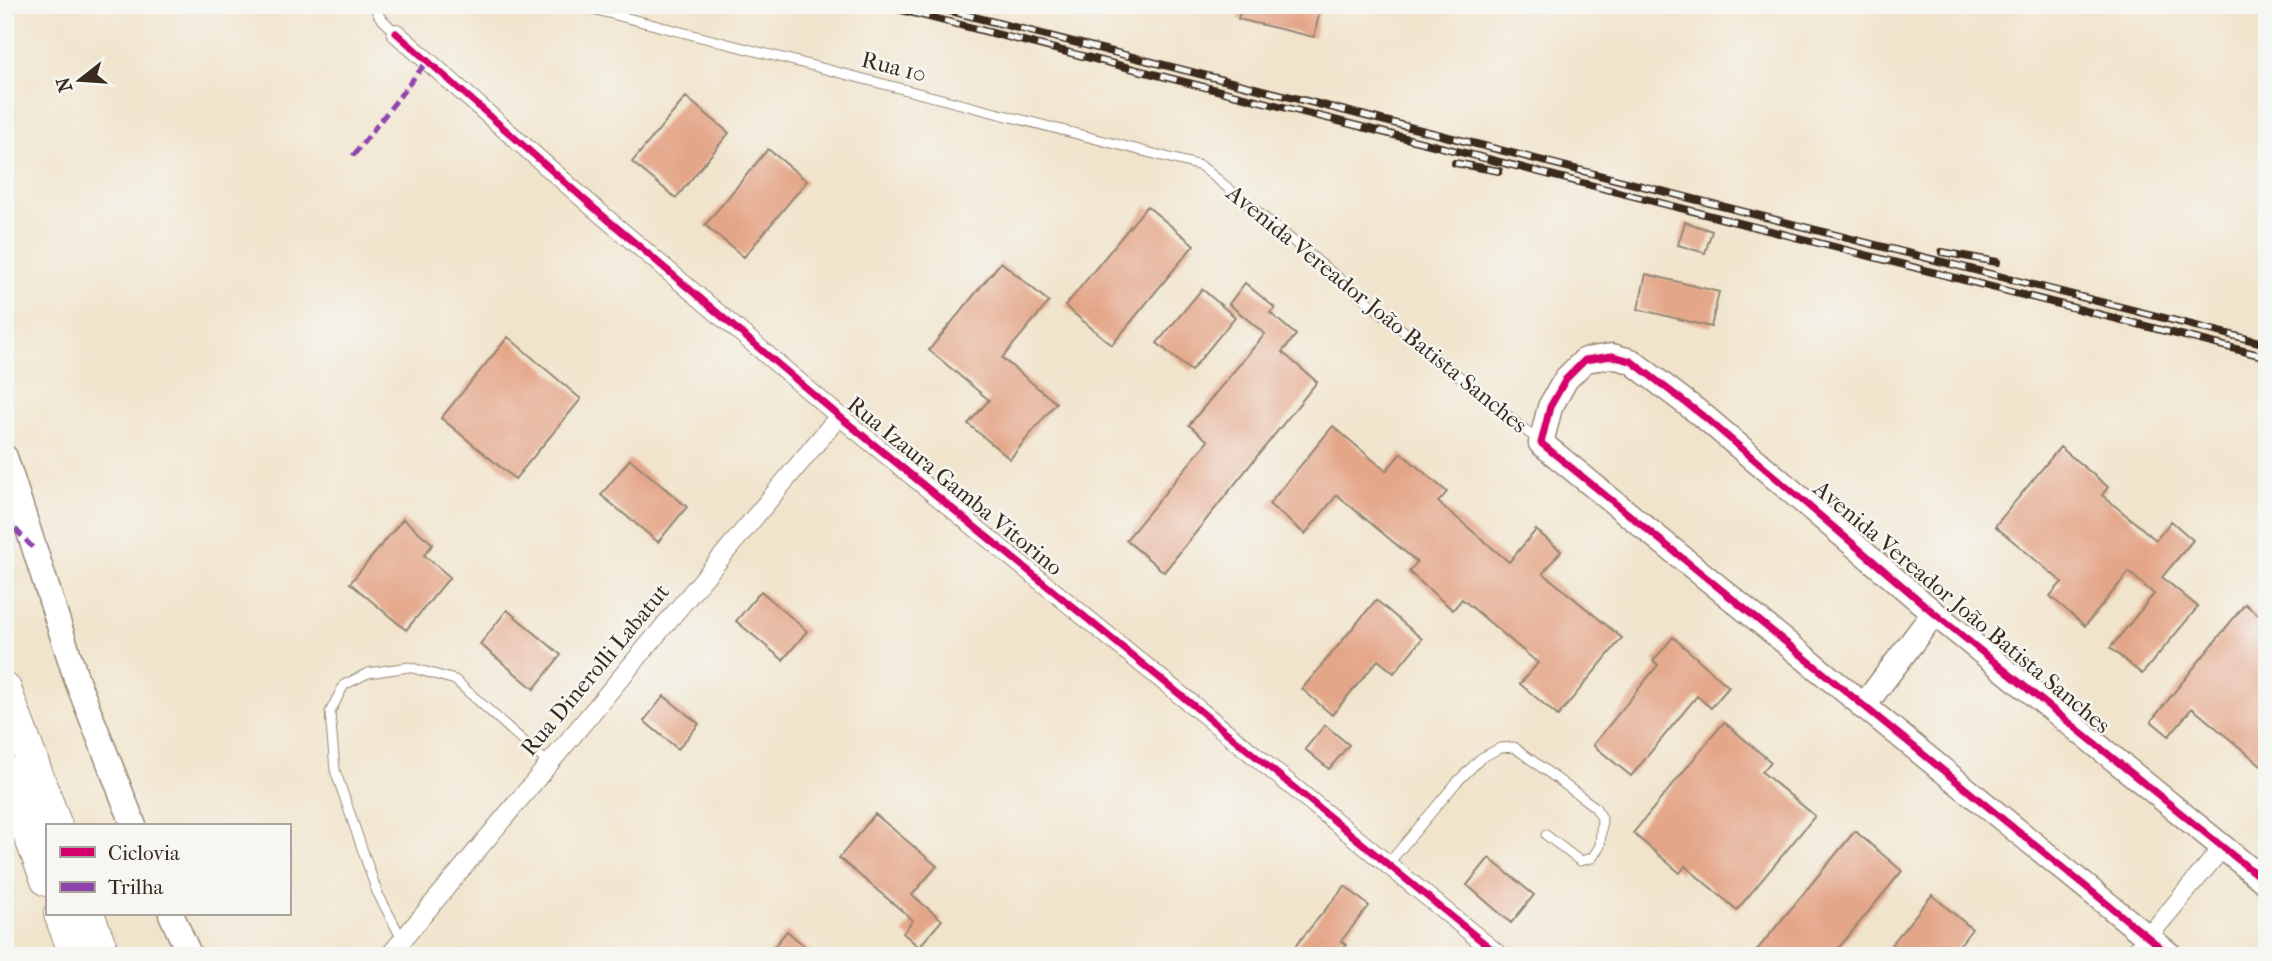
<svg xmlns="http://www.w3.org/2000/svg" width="2272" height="961" font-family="'IM FELL French Canon',serif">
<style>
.building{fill:#e4a688}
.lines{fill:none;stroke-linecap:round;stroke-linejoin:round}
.lane-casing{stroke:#968775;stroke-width:11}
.street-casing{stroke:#968775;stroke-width:20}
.secondary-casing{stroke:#968775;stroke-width:27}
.highway-casing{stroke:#968775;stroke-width:34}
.lane{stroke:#fff;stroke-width:9}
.street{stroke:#fff;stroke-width:18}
.secondary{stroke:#fff;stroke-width:24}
.highway{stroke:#fff;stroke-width:32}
.rail-casing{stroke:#3b2a1e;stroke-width:8}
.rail{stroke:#f6f6f2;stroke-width:5;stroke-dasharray:16;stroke-linecap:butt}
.quiet{stroke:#8e44ad;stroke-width:5;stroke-dasharray:10 5;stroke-linecap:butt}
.cycleway-casing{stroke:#f6f6f2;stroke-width:11}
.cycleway{stroke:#d6006c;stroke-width:7}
.labels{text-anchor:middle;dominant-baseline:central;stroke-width:5;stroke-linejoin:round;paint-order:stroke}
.street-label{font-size:23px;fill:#3b2a1e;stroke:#f6f6f2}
</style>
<rect width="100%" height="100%" fill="#f6f6f2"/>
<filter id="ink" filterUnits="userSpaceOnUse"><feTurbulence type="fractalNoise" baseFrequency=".0143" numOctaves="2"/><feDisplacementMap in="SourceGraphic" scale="14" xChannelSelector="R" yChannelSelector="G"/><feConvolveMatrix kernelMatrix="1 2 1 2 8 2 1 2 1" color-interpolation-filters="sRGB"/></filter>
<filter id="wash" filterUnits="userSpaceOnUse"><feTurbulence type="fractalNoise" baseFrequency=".00686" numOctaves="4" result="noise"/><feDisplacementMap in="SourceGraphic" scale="28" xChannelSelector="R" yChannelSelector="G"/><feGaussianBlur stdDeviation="1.57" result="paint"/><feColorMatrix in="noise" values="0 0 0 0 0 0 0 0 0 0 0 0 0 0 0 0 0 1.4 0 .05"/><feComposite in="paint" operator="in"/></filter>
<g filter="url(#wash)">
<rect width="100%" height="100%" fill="#f1e4cc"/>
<g id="blocks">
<!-- building -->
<path class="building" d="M1242 5H1321L1314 37 1238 19Z
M686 97 729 133 676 198 632 162Z
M768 149 807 181 744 257 705 225Z
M1147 206 1194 245 1112 345 1065 306Z
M1685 222 1712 231 1705 253 1678 245Z
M1001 262 1049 302 1002 358 1056 403 1010 459 968 424 989 400 929 350Z
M1646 274 1719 292 1711 327 1638 309Z
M1245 283 1275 308 1270 313 1296 335 1282 352 1317 382 1164 572 1126 540 1208 441 1189 425 1265 334 1229 304Z
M1202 289 1235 317 1191 371 1157 343Z
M508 337 581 399 515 479 441 418Z
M1333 426 1386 471 1401 453 1447 492 1438 502 1509 562 1536 530 1561 551 1543 573 1622 638 1558 716 1520 684 1538 663 1462 599 1453 610 1409 572 1417 562 1337 495 1305 534 1269 504Z
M2060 447 2108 487 2102 495 2156 540 2171 521 2193 540 2162 577 2198 607 2142 674 2110 648 2154 594 2129 572 2085 626 2050 596 2062 582 1995 526Z
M630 459 687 507 658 542 601 495Z
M403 519 433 544 424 555 450 577 406 630 350 583Z
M761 591 807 631 783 660 736 621Z
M1376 600 1422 639 1394 673 1378 660 1332 715 1302 689Z
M2245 604 2267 622V770L2192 708 2169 736 2151 721Z
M507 610 561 655 534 689 480 644Z
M1673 637 1729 687 1711 708 1697 696 1631 776 1593 745 1658 665 1653 661Z
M664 696 699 724 678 749 644 721Z
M1724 722 1771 762 1762 772 1815 816 1737 910 1685 866 1680 873 1633 833Z
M1325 725 1349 745 1329 769 1305 749Z
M875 814 937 866 912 895 942 920 919 947 903 933 913 920 839 858Z
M1855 831 1902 871 1832 956H1752Z
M1489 858 1534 895 1511 923 1467 885Z
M1345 886 1369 906 1341 941 1346 945 1338 956H1287Z
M1932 895 1972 929 1951 956H1882Z
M787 931 816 956H766Z"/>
</g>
</g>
<g filter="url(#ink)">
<use href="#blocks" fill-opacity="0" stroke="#968775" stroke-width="2"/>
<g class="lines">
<defs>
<path id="lane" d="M374 5 379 16 396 33
M577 5 1201 166 1540 442
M1388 864 1456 783 1481 758 1500 748 1514 747 1595 807 1602 818 1600 846 1592 858 1580 861 1546 835
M402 939 377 892 335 770 330 712 344 685 368 673 409 667 455 680 549 764"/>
<path id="street" d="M396 33 594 208 839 416 1500 956
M389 956 839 416
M2132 956 2224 846"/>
<path id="secondary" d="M5 457 77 681 134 826
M1863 707 1934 613
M171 914 190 956
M2171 956 1541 443 1550 407 1566 379 1585 360 1612 356 1631 361 1707 419 1934 613 2267 883"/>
<path id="highway" d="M5 689 56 826
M5 772 47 880
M60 914 76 956
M88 914 104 956"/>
</defs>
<!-- lane casing -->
<use href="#lane" class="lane-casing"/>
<!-- street casing -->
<use href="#street" class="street-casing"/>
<!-- secondary casing -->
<use href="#secondary" class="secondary-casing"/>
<!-- highway casing -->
<use href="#highway" class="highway-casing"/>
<!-- lane -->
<use href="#lane" class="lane"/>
<!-- street -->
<use href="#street" class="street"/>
<!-- secondary -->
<use href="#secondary" class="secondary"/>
<!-- highway -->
<use href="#highway" class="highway"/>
<defs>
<path id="rail" d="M882 5 2267 357
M927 5 2267 344
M1455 163 1499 171
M1942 252 1997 262"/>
</defs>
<!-- rail casing -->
<use href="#rail" class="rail-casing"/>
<!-- rail -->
<use href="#rail" class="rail"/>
<!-- quiet -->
<path class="quiet" d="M353 156 428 60
M5 518 35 550"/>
<defs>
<path id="cycleway" d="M396 33 594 208 839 416 1500 956
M2171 956 1541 443 1550 407 1566 379 1585 360 1612 356 1631 361 1707 419 1934 613 2267 883"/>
</defs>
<!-- cycleway casing -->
<use href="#cycleway" class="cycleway-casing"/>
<!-- cycleway -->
<use href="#cycleway" class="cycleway"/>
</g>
</g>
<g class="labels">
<!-- street labels -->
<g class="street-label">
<text transform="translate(894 67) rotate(14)">Rua 10</text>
<text transform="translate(1377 309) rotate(39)">Avenida Vereador João Batista Sanches</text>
<text transform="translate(955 486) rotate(39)">Rua Izaura Gamba Vitorino</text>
<text transform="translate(1962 607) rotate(40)">Avenida Vereador João Batista Sanches</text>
<text transform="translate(595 670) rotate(-50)">Rua Dinerolli Labatut</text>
</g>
</g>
<!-- margin -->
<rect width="2272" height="961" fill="none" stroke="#f6f6f2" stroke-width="28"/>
<!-- legend -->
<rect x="46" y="824" width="245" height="91" fill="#f6f6f2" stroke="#aba49d" stroke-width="2"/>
<rect x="60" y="847" width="35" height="10" fill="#d6006c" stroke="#aba49d" stroke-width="2"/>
<text x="108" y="860" font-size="21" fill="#3b2a1e">Ciclovia</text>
<rect x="60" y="882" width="35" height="10" fill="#8e44ad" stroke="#aba49d" stroke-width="2"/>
<text x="108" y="894" font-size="21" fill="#3b2a1e">Trilha</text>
<!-- north arrow -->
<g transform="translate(80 80) rotate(253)" stroke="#f6f6f2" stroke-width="5" paint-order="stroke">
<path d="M0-5L12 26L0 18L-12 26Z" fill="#3b2a1e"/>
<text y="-10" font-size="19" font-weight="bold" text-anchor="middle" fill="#3b2a1e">N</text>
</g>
</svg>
